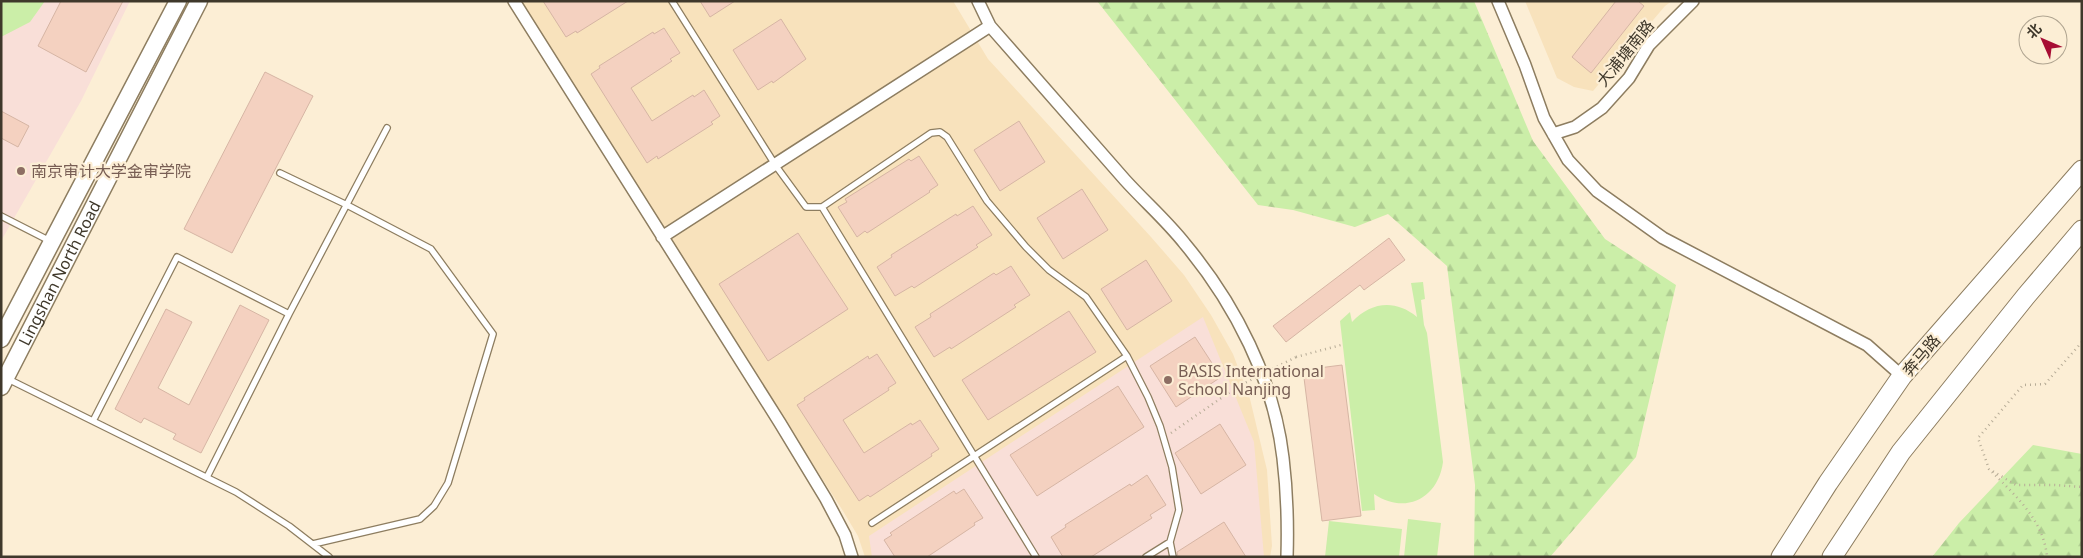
<svg xmlns="http://www.w3.org/2000/svg" width="2083" height="558" font-family="'Noto Sans','Noto Sans SC',sans-serif">
<style>
.built{fill:#f8e2bc}
.education{fill:#f9dfd8}
.forest{fill:url(#forest-firs)}
.pitch{fill:#cbeea8}
.building{fill:#f4d1c0;stroke:#d6b5a4}
.lines{fill:none;stroke-linecap:round;stroke-linejoin:round}
.lane-casing{stroke:#8d7d60;stroke-width:8}
.street-casing{stroke:#8d7d60;stroke-width:14}
.secondary-casing{stroke:#8d7d60;stroke-width:19}
.primary-casing{stroke:#8d7d60;stroke-width:21}
.path{stroke:#b7ac97;stroke-width:2.5;stroke-dasharray:1 4;stroke-linecap:butt}
.lane{stroke:#fff;stroke-width:5.5}
.street{stroke:#fff;stroke-width:11}
.secondary{stroke:#fff;stroke-width:16}
.primary{stroke:#fff;stroke-width:19}
.path-bridge{stroke:#b7ac97;stroke-width:2.5;stroke-dasharray:1 4;stroke-linecap:butt}
.education-dot{fill:#8d6e63;stroke:#fceed5;stroke-width:2}
.labels{text-anchor:middle;dominant-baseline:central;stroke-width:4.5;stroke-linejoin:round;paint-order:stroke}
.street-label{font-size:16px;fill:#3f382b;stroke:#fceed5}
.education-label{font-size:16px;fill:#785e54;stroke:#fceed5;text-anchor:start}
</style>
<defs>
<pattern id="forest-firs" width="22" height="20" patternUnits="userSpaceOnUse" patternTransform="scale(1.25)"><rect width="22" height="20" fill="#cbeea8"/><path d="M5 1l3.5 6h-7zM16 11l3.5 6h-7z" fill="#afcd91"/></pattern>
</defs>
<rect width="100%" height="100%" fill="#fceed5"/>
<!-- built -->
<path class="built" d="M514 1H953L988 59 1151 237 1184 275 1211 315 1233 354 1250 399 1267 470 1272 546 1270 557H865L858 536 843 511Z
M1525 1H1672L1665 6 1593 91 1574 87 1557 78Z"/>
<!-- education -->
<path class="education" d="M1 1H130L81 101 1 241Z
M1203 317 1254 442 1264 557H872L869 536Z"/>
<!-- forest -->
<path class="forest" d="M1097 1H1474L1533 141 1605 239 1676 285 1636 457 1550 557H1474L1475 485 1447 266 1388 214 1355 227 1293 210 1258 205Z
M2033 445 2082 454V557H1932L1959 523Z"/>
<!-- pitch -->
<path class="pitch" d="M1 1H45L30 22 1 37Z
M1423 282 1425 299 1421 300 1424 325 1427 333 1443 462C1438 499 1405 515 1374 494L1375 510 1362 511 1340 321 1350 312 1352 322C1371 302 1395 299 1417 317L1411 283Z
M1408 519 1441 523 1437 557H1404Z
M1329 521 1402 529 1399 557H1325Z"/>
<!-- building -->
<path class="building" d="M61 1H123L86 72 38 46Z
M543 1H628L577 33 576 31 566 37Z
M700 1H735L710 17Z
M1616 1H1638L1644 6 1591 73 1572 57Z
M781 19 806 59 773 83 772 81 758 90 733 50Z
M664 28 680 53 670 59 672 61 631 88 652 121 693 95 694 97 704 90 720 116 711 122 713 124 658 159 657 156 647 163 591 74 600 68 599 66 653 32 654 34Z
M265 72 313 96 232 253 184 229Z
M1 111 29 126 18 147 1 138Z
M1019 121 1045 162 1000 191 974 150Z
M919 156 938 185 929 191 930 192 867 233 865 231 857 237 838 207 847 202 845 199 909 159 911 161Z
M1082 189 1108 230 1063 259 1037 218Z
M973 206 992 235 976 245 978 247 914 288 912 286 895 296 877 267 892 257 891 255 956 214 957 216Z
M798 233 848 309 768 361 719 284Z
M1389 238 1405 260 1364 290 1360 285 1286 342 1273 326Z
M1146 260 1172 301 1127 330 1101 289Z
M1011 266 1030 295 1014 305 1016 307 951 349 950 347 934 357 915 327 931 317 930 314 994 273 996 275Z
M240 305 269 320 201 453 173 439 176 434 144 418 141 423 115 409 166 309 192 322 158 388 189 405Z
M1069 311 1096 352 988 420 962 380Z
M1195 337 1221 377 1176 407 1150 366Z
M877 354 896 383 888 388 889 390 843 420 864 453 911 423 912 425 920 420 939 449 931 454 932 456 870 497 868 495 859 501 797 405 805 400 804 398 868 356 869 359Z
M1342 365 1361 516 1322 521 1303 370Z
M1118 386 1144 427 1037 496 1010 455Z
M1220 424 1246 465 1201 494 1175 453Z
M1147 475 1166 505 1150 515 1152 518 1091 557H1063L1051 537 1066 527 1065 525 1130 484 1131 486Z
M964 489 983 518 974 523 975 525 927 557H895L884 540 892 535 890 533 954 491 956 494Z
M1224 522 1246 557H1178L1177 552Z"/>
<g class="lines">
<defs>
<path id="lane" d="M672 1 776 166 806 207H822L1036 557
M280 173 347 205 431 249 493 334 448 483 434 506 420 519 313 544
M822 207 931 133 940 132 947 137 987 201 1026 247 1049 270 1086 297 1127 356 1148 397 1160 426 1172 467 1179 510 1170 542 1173 557
M1 216 50 241
M289 314 387 128
M8 379 236 492 289 526 329 557
M93 421 177 257 289 314 207 477
M872 523 1127 356
M1146 557 1170 542"/>
<path id="street" d="M514 1 780 423 826 499 845 535 852 557
M978 1 990 26C1035 78 1080 129 1125 180 1145 202 1167 221 1185 244 1235 304 1274 380 1283 458 1287 491 1288 524 1287 557
M1498 1 1525 65 1544 118 1568 160 1597 191 1663 238 1867 345 1902 376
M1553 134 1575 127 1602 108 1629 78 1649 45 1693 1
M662 237 990 26"/>
<g id="secondary">
<path d="M1 339 178 1"/>
<path id="s1" d="M1 387 199 1"/>
</g>
<path id="primary" d="M1781 557 1828 483 1902 376 2082 170
M1832 557 1901 452 2026 296 2082 230"/>
</defs>
<!-- lane casing -->
<use href="#lane" class="lane-casing"/>
<!-- street casing -->
<use href="#street" class="street-casing"/>
<!-- secondary casing -->
<use href="#secondary" class="secondary-casing"/>
<!-- primary casing -->
<use href="#primary" class="primary-casing"/>
<!-- path -->
<path class="path" d="M2082 342 2045 384 2023 385 1978 438 1989 469 2016 485H2055L2082 487
M1296 357 1341 345
M1171 433 1237 387
M1992 472C2016 496 2044 521 2047 557"/>
<!-- lane -->
<use href="#lane" class="lane"/>
<!-- street -->
<use href="#street" class="street"/>
<!-- secondary -->
<use href="#secondary" class="secondary"/>
<!-- primary -->
<use href="#primary" class="primary"/>
<!-- path-bridge -->
<path class="path-bridge" d="M1237 387 1296 357"/>
</g>
<!-- markers -->
<g class="education-dot">
<circle cx="21" cy="171" r="5"/>
<circle cx="1168" cy="380" r="5"/>
</g>
<g class="labels">
<!-- street labels -->
<g class="street-label">
<text transform="translate(1625 53) rotate(-51)">大浦塘南路</text>
<text stroke="none"><textPath href="#s1" startOffset="128">Lingshan North Road</textPath></text>
<text transform="translate(1921 355) rotate(-50)">奔马路</text>
</g>
<!-- education labels -->
<g class="education-label">
<text x="31" y="171">南京审计大学金审学院</text>
<text x="1178" y="371">BASIS International<tspan x="1178" dy="18">School Nanjing</tspan></text>
</g>
</g>
<!-- border -->
<rect width="2083" height="558" fill="none" stroke="#3f382b" stroke-width="5"/>
<!-- north arrow -->
<g transform="translate(2043 40) rotate(315)"><circle r="24" fill="#fceed5" stroke="#b0a591"/>
<path d="M0-4L9 19L0 12L-9 19Z" fill="#a70d34"/>
<text y="-8" font-size="14" font-weight="bold" text-anchor="middle" fill="#3f382b">北</text>
</g>
</svg>
